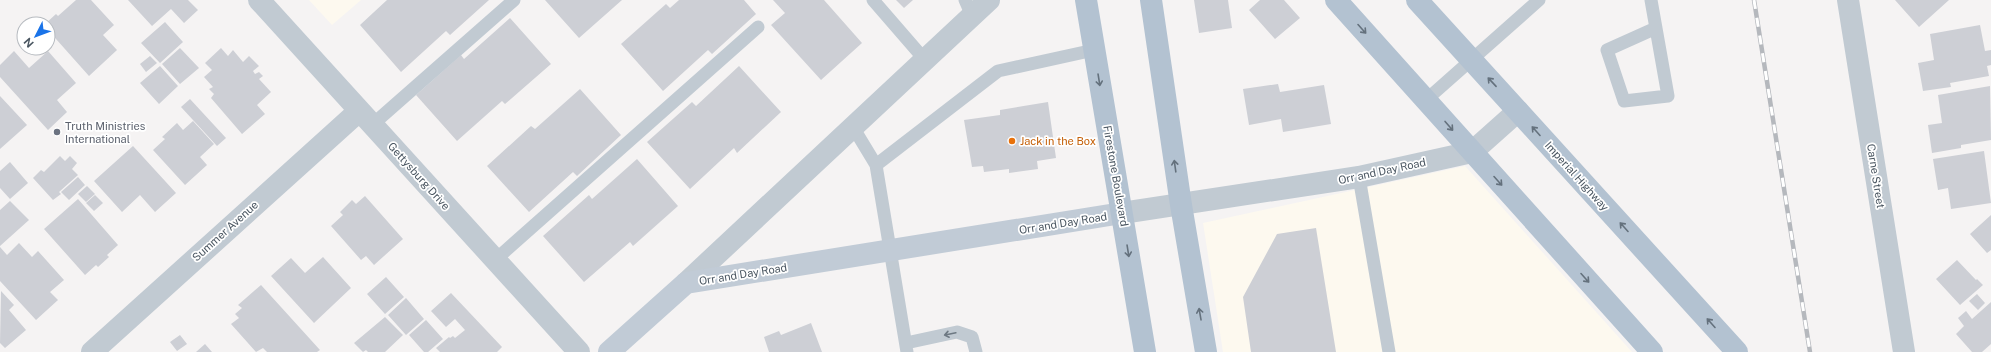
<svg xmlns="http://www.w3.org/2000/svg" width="1991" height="352" font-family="'Public Sans',sans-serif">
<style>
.commercial{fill:#fdf9ef}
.building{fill:#cdcfd5}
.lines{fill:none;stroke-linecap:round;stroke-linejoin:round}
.lane{stroke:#c1cad2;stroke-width:13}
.street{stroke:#c1cad2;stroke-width:22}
.secondary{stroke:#c1cbd6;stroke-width:22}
.primary{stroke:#b3c2d1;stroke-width:22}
.rail-casing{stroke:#b5b8bd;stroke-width:4.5}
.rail{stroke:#fff;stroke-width:3;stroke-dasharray:9;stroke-linecap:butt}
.oneway{stroke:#64717d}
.oneway2{stroke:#6e7983}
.worship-dot{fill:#6b7280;stroke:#fff;stroke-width:1.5}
.food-dot{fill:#e8710a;stroke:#fff;stroke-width:1.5}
.labels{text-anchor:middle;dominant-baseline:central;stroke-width:3.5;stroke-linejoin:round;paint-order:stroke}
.worship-label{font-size:11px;fill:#5b616d;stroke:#fff;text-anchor:start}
.food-label{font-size:11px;fill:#c56008;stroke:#fff;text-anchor:start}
.street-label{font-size:11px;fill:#4a5661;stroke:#fff}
</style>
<rect width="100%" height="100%" fill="#f5f3f3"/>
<!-- commercial -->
<path class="commercial" d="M309 0H361L332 25Z
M1465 166 1632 352H1223L1203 223Z"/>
<!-- building -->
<path class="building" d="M76 0H91L114 25 103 35 117 50 89 76 48 30V24H45L56 14 58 16Z
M128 0H188L198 10 184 23 171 9 152 26Z
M387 0H489L450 35 446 31 401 72 360 25Z
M545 0H622L579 38Z
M679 0H744L756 14 712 54 708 50 663 91 621 44 666 4 670 8Z
M773 0H824L862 43 821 80 771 25 785 13Z
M896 0H913L904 8Z
M1194 0H1228L1232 28 1199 33Z
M1260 0H1284L1300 18 1275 39 1249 10Z
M1895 0H1949L1919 27Z
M510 18 551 64 505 104 502 101 457 141 416 95 461 55 464 59Z
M165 22 183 42 160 63 141 43Z
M1980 25 1985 51 1991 50V65L1987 66 1989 76 1950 83 1951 87 1923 91 1918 63 1934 60 1930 34Z
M180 48 199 68 180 84 162 64Z
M221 48 228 56 233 50 243 62 249 56 259 66 253 71 255 74 259 72 263 76 259 79 271 92 257 105 265 114 242 134 211 98 214 94 209 89 213 87 204 77 212 70 205 63Z
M14 51 29 68 48 51 76 83 57 100 67 112 48 130 0 77V65Z
M150 56 157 63 146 72 140 64Z
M160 66 178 86 159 104 140 83Z
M739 66 781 112 737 153 734 148 690 189 647 142 692 102 696 106Z
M1278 84 1280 92 1324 85 1331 124 1283 132 1281 119 1249 125 1243 89Z
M1990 86 1991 140 1961 145V148L1932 153 1928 125 1942 123 1938 95Z
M580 89 621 135 577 176 573 172 529 212 487 166 531 126 535 129Z
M0 96 27 125 0 149Z
M190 99 226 138 217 146 181 107Z
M1048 102 1056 158 1037 161 1038 169 1009 173V169L984 172 983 166 972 167 964 120 1000 115V110Z
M193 121 214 144 200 157 207 165 185 185 153 150 165 139 162 137 177 123 183 130Z
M133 146 176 193 155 212 140 195 122 212 94 181Z
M1984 151 1991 203 1951 209 1948 188 1938 190 1933 159Z
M60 156 65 161 70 156 77 163 72 169 78 175 59 192 61 194 53 200 33 178 41 170 44 172Z
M637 159 678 206 633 246 630 242 584 282 543 236 589 195 592 199Z
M10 162 28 183 10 199 0 188V171Z
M78 177 85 185 69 200 61 192Z
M87 186 95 194 86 202 78 194Z
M95 195 103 203 94 211 86 203Z
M365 196 403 239 374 265 366 256 361 260 331 226 343 215 340 212 352 200 356 204Z
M78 199 118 245 107 255 109 257 98 267 96 265 85 275 44 229Z
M10 201 29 220 0 246V210Z
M1991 215V250L1987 253 1970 234Z
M1316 228 1336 352H1251L1243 297 1277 234Z
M19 243 32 257 38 251 64 280 50 292 58 300 36 320 0 281V247L7 255Z
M323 257 351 288 314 323 271 276 291 258 305 273Z
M1957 260 1976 280 1977 279 1983 285 1960 305 1936 279Z
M386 277 404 297 385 314 367 294Z
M261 285 320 350 317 352H267L263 348 256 352 231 324 239 318 235 314 242 308 238 305Z
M1 291 14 305 9 310 26 330 5 348 0 343Z
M451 293 502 347 497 352H440L436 348 449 337 450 338 453 336 455 338 465 330 455 319 446 327 431 311Z
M1977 294 1985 303 1978 310 1969 301Z
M406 298 424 319 406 335 388 315Z
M1991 302V344L1982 352H1972L1956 334 1964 326 1958 318 1966 311 1972 319Z
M385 317 403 335 385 352H368L366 350 363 352 354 343Z
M426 320 443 339 428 352H424L409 335Z
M811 323 822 352H769L764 337 779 331 781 335Z
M180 335 187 344 177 351 170 342Z
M205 344 212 352H196Z"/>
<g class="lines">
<!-- lane -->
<path class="lane" d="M873 0 925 60
M965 0 972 16
M1651 0 1668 96 1624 101 1607 50 1656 28
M1426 100 1539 0
M372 125 514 0
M853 127 876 165
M1359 177 1389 352
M495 260 758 27
M906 343 957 332 972 337 976 352
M907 352 876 165 998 71 1094 50"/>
<!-- street -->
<path class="street" d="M259 0 579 352
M1848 0 1904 352
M1122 213 1359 177 1472 152 1518 111
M686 283 989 0
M92 352 359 111"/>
<!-- secondary -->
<path class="secondary" d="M609 352 686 283 1122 213"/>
<!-- primary -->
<path class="primary" d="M1086 0 1145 352
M1151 0 1181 205 1206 352
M1336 0 1652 352
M1417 0 1737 352"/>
<defs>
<path id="rail" d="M1754 0 1810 352"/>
</defs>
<!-- rail casing -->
<use href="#rail" class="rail-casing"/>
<!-- rail -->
<use href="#rail" class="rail"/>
</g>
<!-- one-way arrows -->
<defs><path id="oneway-shaft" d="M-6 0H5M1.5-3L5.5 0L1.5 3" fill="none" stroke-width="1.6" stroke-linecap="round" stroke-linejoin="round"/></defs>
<g class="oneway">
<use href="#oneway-shaft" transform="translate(1362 29) rotate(48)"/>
<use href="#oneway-shaft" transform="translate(1099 80) rotate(81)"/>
<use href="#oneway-shaft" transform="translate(1492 82) rotate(-133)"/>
<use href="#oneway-shaft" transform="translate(1449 126) rotate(49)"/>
<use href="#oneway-shaft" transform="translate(1536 131) rotate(-132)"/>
<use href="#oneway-shaft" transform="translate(1175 166) rotate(-98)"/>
<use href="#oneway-shaft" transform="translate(1498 181) rotate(48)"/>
<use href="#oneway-shaft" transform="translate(1624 227) rotate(-132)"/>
<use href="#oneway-shaft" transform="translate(1128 251) rotate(81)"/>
<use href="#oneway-shaft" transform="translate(1585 278) rotate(48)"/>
<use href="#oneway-shaft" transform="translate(1200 314) rotate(-100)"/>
<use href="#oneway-shaft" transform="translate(1711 323) rotate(-132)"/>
</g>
<use class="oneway2" href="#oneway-shaft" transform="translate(950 334) rotate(168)"/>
<!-- markers -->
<circle class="worship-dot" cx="57" cy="132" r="4"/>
<circle class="food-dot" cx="1012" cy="141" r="4"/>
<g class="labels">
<!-- worship labels -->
<g class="worship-label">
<text x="65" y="126">Truth Ministries<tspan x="65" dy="13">International</tspan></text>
</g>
<!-- food labels -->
<g class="food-label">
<text x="1020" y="141">Jack in the Box</text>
</g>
<!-- street labels -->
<g class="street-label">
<text transform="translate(1382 171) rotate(-12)">Orr and Day Road</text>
<text transform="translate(419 176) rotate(48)">Gettysburg Drive</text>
<text transform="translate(1116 176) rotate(80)">Firestone Boulevard</text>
<text transform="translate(1577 176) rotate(48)">Imperial Highway</text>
<text transform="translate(1876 176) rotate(81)">Carne Street</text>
<text transform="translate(1063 223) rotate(-9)">Orr and Day Road</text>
<text transform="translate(225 231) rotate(-42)">Summer Avenue</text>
<text transform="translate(743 274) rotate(-9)">Orr and Day Road</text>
</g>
</g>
<!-- north arrow -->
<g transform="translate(36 36) rotate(228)"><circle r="19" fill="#ffffff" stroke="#b7bbc0"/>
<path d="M0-3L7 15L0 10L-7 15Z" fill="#1a73e8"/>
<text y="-6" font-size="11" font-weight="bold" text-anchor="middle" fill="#4a5661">N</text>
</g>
</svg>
